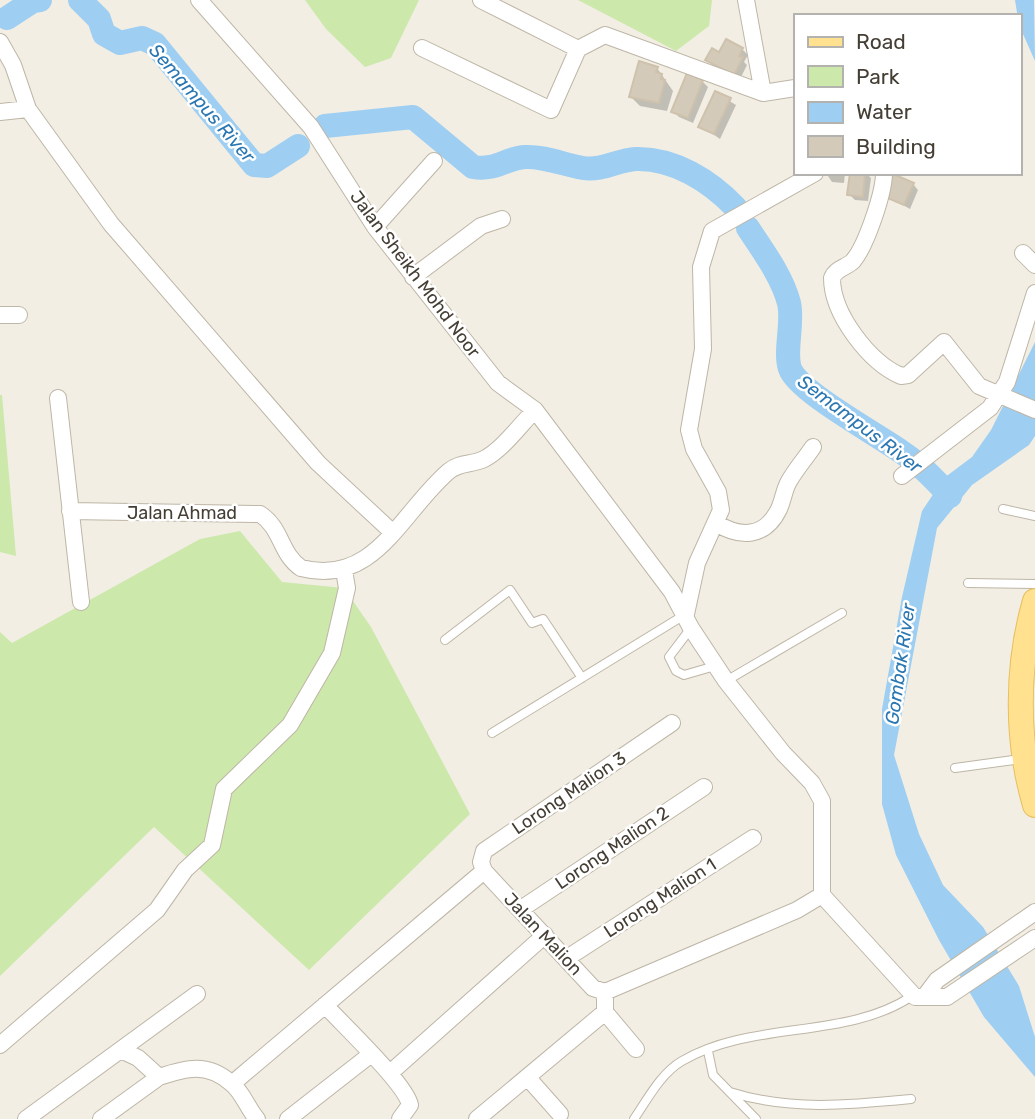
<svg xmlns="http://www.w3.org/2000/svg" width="1035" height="1119" font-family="Rubik,sans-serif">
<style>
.green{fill:#cce8ab}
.water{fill:#9ecef1}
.shadow{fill:#0003}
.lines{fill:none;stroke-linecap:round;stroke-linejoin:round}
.river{stroke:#9ecef1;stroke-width:24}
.building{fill:#d4cab9;stroke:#cfc2ac;stroke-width:2}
.lane-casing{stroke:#beb6a6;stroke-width:10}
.street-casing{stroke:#beb6a6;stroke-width:18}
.primary-casing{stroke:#e6bf5e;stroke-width:26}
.lane{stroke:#fff;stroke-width:8}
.street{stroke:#fff;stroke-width:16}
.primary{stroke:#ffe190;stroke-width:24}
.labels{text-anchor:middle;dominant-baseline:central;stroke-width:5;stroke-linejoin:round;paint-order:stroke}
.street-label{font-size:18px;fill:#443e34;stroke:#fff}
.water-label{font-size:19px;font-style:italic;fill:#2b77b2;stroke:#fff}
</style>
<rect width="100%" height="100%" fill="#f2eee4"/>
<!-- green -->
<path class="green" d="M305 0H419L391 58 365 67 326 29Z
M578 0H712L709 26 676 51Z
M0 395H2L16 556 0 552Z
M240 531 282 582 344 588 371 627 470 814 309 970 154 827 0 976V632L12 643 200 539Z"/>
<!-- water -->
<path class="water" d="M1015 0H1034L1035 61 1019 25Z
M1035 342V436L1029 445 972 485 937 528 894 755 919 834 943 885 983 927 1019 986 1035 1037V1077L984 1017 939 940 896 855 882 804V709L902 597 922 511 944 478 972 457 991 430Z"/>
<!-- shadow -->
<path class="shadow" d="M742 49 748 55 744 62 747 65 740 79 707 60Z
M657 68 673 91 667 111 640 106 631 97Z
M702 81 708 87 693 123 679 117 673 111Z
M716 93 736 105 720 139 701 126Z
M826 173H845L844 183 832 182Z
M851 173H866L871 178 868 201 855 200 849 194Z
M913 184 918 190 910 209 885 195Z"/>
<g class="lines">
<!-- river -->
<path class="river" d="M80 0 99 19 104 34 120 43 142 38 155 44 254 165 267 166 298 146
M7 18 33 1 40 0
M325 126 413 117 473 167C496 171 506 158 525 157 545 156 564 165 583 168 603 171 617 160 636 159 674 158 710 181 735 207
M748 228C763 251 782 276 789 303 794 323 783 355 791 371 804 395 878 435 903 453 921 465 935 480 950 496"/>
</g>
<!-- building -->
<path class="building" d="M726 39 743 48 739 56 743 57 734 75 705 60 712 48 719 52Z
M639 61 658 67 656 72 662 74 661 79 665 80 659 103 629 97Z
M687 73 703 80 688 118 671 112Z
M715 91 731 98 714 134 698 127Z
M850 173H865L863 197 847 195Z
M893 174 914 183 904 205 883 196Z"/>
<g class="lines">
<defs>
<path id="lane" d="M1003 509 1035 516
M968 583 1035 584
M691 628 669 657 676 671 684 675 715 666
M445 640 510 590 532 623 543 619 582 678
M726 681 842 613
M492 733 686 614
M955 768 1021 759
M708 1051 713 1075 756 1119
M730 1092C789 1111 850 1105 911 1099
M634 1119C647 1100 661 1073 682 1061 751 1020 847 1040 912 996"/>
<path id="street" d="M199 0 311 127 375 227 498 383 535 410 672 592 691 628 726 681 783 753 812 783 822 801V895L915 997H947L1035 938
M481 0 578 49
M746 0 763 93
M0 42 13 65 28 109 111 224 318 463 392 532
M422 48 551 110 578 49 605 35 763 93 795 88
M0 112 28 109
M884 173C884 193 866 246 853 261 846 268 836 268 832 278 832 314 869 362 901 376L908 375 944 342 979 386 1035 410
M375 227 434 161
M1023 253 1035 265
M413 277 481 226 502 219
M0 315H19
M58 398 81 602
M902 476 990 408 1007 382 1035 293
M70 511 260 514C282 528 280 554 301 568 375 587 401 512 449 471 460 462 472 465 484 459 503 449 520 425 535 410
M716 523C740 538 765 538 779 509 783 500 784 491 788 483 795 470 805 459 813 447
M686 614 697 563 721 510 718 492 694 449 689 430 703 349 701 267 712 231 815 173
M484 871 481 862 484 851 672 723
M484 871 593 988 605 992
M521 909 704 787
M567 958 753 838
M605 992 797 910 822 895
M925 996 937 980 1035 912
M325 1005C343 1025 406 1084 410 1105L400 1119
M605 1012 636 1049
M0 1045 157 910 185 870 212 845 224 789 290 725 332 653 347 588 344 570
M390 1073 545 935
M159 1077C186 1068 207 1062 231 1083 242 1091 248 1109 257 1119
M528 1078 560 1114
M233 1083 484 871
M26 1119 197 994
M101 1119 159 1077 138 1058 121 1050
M288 1119 370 1055
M477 1119 605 1012V992"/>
<path id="primary" d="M1035 601C1016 666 1016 741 1035 805"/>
</defs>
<!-- lane casing -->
<use href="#lane" class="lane-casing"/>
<!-- street casing -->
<use href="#street" class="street-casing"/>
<!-- primary casing -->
<use href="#primary" class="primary-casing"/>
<!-- lane -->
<use href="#lane" class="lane"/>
<!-- street -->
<use href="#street" class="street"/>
<!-- primary -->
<use href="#primary" class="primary"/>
</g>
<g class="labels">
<!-- street labels -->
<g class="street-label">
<text transform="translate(415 274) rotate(53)">Jalan Sheikh Mohd Noor</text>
<text x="182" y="513">Jalan Ahmad</text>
<text transform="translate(569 793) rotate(-34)">Lorong Malion 3</text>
<text transform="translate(612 848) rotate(-34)">Lorong Malion 2</text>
<text transform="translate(660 898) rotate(-33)">Lorong Malion 1</text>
<text transform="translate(543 934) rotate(47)">Jalan Malion</text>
</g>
<!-- water labels -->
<g class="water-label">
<text transform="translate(202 103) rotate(49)">Semampus River</text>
<text transform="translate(860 424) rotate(37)">Semampus River</text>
<text transform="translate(900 664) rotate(-82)">Gombak River</text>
</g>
</g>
<!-- legend -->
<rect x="794" y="14" width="228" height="161" fill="#ffffff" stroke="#b4b2ae" stroke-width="2"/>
<rect x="808" y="37" width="35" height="10" fill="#ffe190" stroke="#b4b2ae" stroke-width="2"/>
<text x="856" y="49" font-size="21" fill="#443e34">Road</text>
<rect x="808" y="66" width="35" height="21" fill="#cce8ab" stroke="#b4b2ae" stroke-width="2"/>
<text x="856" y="84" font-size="21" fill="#443e34">Park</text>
<rect x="808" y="102" width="35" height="21" fill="#9ecef1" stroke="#b4b2ae" stroke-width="2"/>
<text x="856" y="119" font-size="21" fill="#443e34">Water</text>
<rect x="808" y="136" width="35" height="21" fill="#d4cab9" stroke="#b4b2ae" stroke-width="2"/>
<text x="856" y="154" font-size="21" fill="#443e34">Building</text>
</svg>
